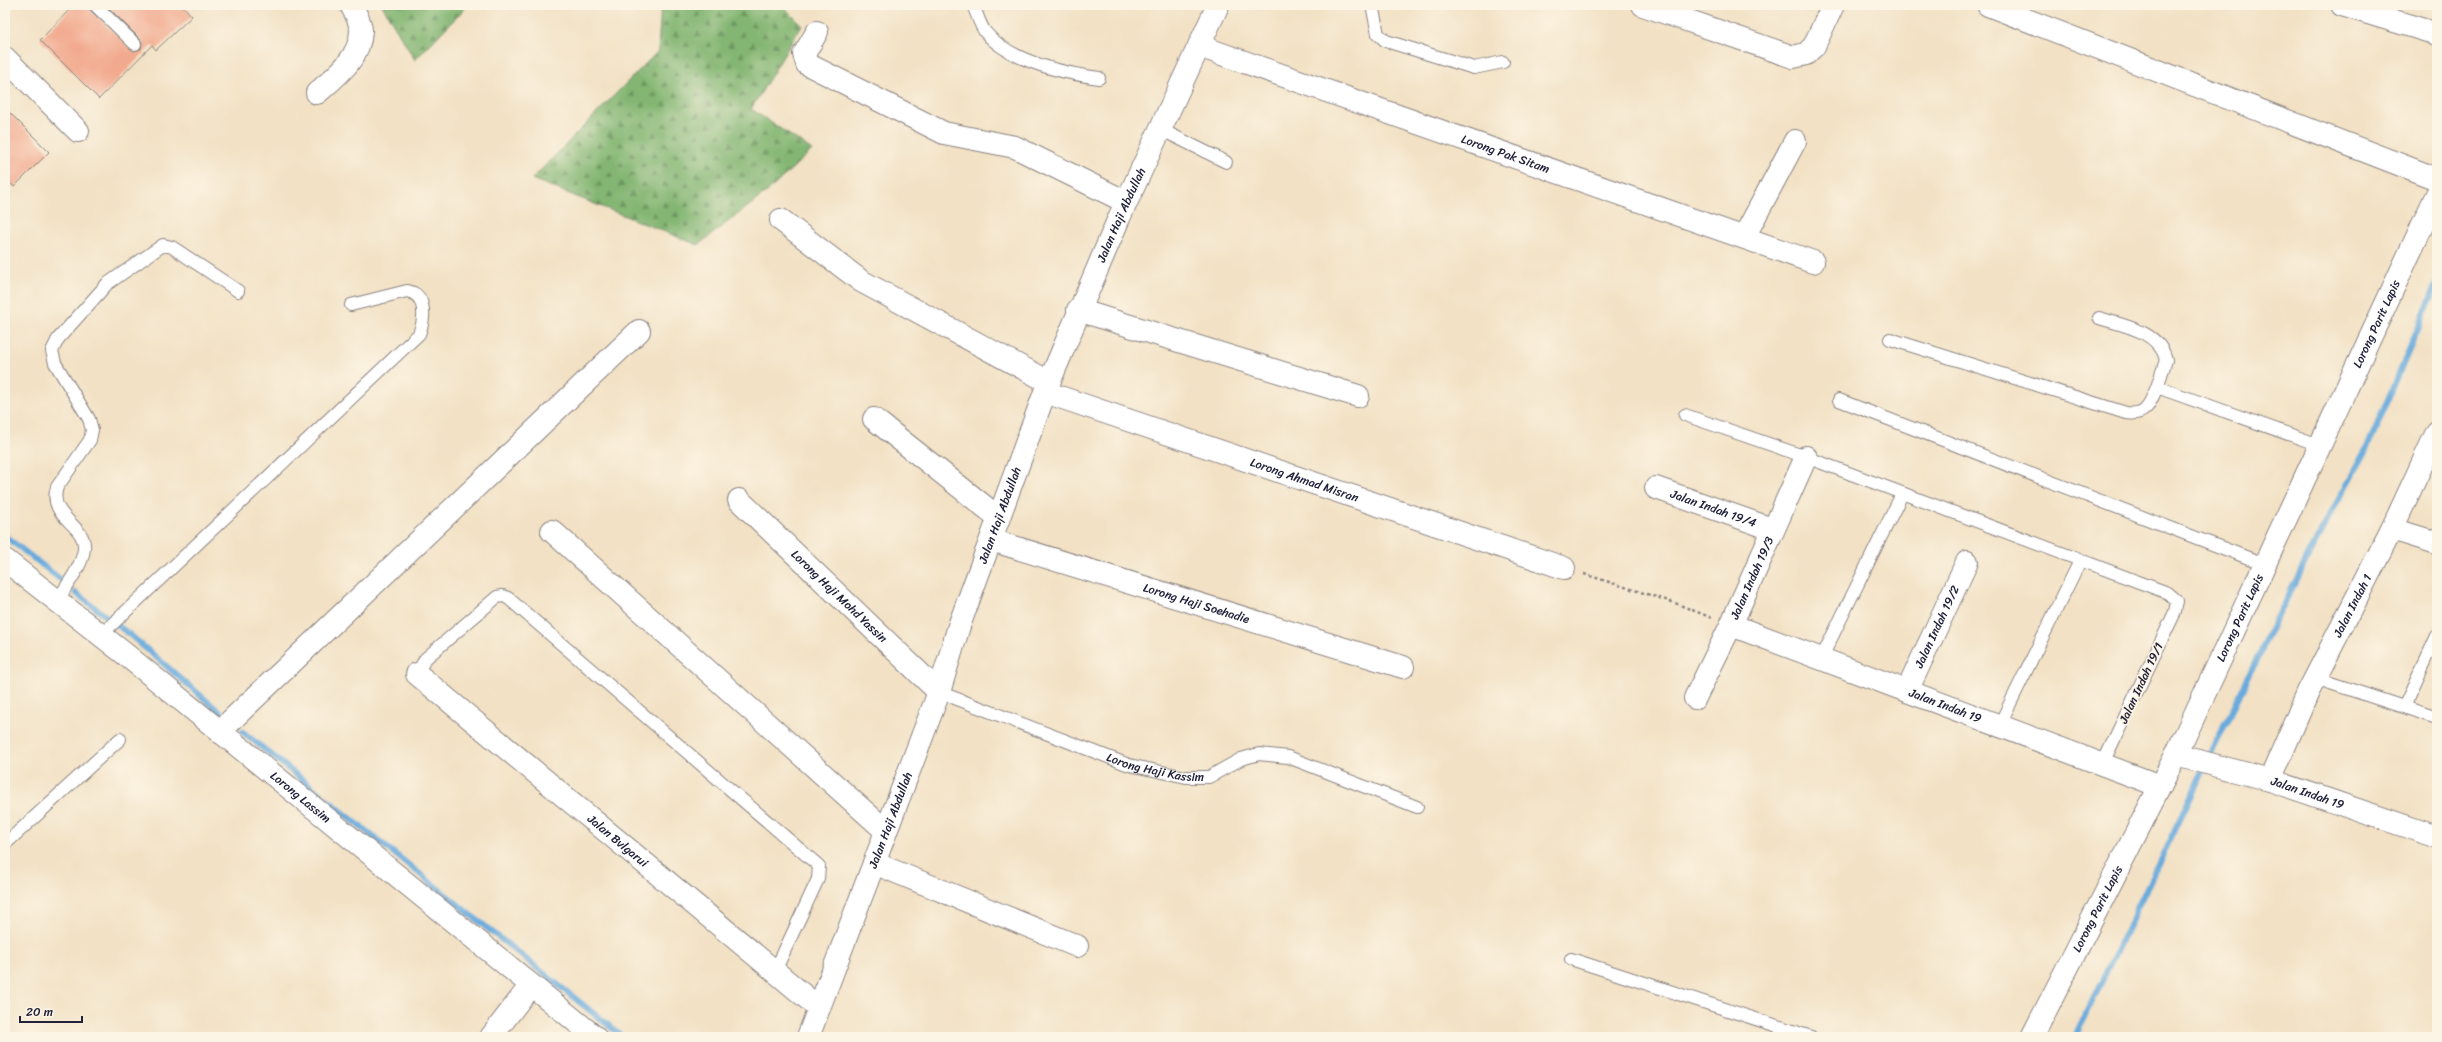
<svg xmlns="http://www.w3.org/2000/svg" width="2442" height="1042" font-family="Sriracha,sans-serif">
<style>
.forest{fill:url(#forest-firs);stroke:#526c56}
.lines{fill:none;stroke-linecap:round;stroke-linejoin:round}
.stream{stroke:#69abdd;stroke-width:6}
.building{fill:#f2aa8f}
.service-casing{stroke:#8a8280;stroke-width:14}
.minor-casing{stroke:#8a8280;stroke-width:24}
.path{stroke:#8a8280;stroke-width:2.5;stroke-dasharray:3 3;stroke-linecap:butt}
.service{stroke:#fff;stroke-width:12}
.minor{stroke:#fff;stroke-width:22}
.labels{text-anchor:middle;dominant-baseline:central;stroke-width:3.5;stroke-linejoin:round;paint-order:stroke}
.street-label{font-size:12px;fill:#22223b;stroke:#fcf5e5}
</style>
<defs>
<pattern id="forest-firs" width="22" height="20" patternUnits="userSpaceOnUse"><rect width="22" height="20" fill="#83b672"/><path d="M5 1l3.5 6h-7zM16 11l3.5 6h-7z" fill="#6b945f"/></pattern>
</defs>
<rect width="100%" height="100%" fill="#fcf5e5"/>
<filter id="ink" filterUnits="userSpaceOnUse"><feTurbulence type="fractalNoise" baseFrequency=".025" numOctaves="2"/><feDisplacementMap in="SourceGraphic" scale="8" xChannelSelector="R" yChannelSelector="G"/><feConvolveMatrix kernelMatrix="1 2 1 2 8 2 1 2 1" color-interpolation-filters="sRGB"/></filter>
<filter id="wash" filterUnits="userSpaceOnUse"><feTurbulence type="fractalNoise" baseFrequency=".012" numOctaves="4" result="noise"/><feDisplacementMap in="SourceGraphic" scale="16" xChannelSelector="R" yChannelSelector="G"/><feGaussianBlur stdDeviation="0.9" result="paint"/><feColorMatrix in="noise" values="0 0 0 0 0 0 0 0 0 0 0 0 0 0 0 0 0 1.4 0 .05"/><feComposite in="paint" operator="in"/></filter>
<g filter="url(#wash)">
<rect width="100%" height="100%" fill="#f2e1c4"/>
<!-- forest -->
<path class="forest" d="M382 5H468L415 60Z
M661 5H782L802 25 751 109 812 150 768 191 698 245 532 179 658 51Z"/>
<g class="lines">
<!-- stream -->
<path class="stream" d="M5 536 60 579
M76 593 129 634 221 713
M243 732 623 1037
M2075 1037 2265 642 2319 535 2369 444 2437 284"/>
</g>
<g id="blocks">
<!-- building -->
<path class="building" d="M74 5H88L90 10 134 51 141 49 142 42 140 39 106 5H182L192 16 156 50 152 45 99 99 40 40Z
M5 108 49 152 14 187 5 177Z"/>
</g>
</g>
<g filter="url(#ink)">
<use href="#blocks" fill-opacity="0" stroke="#8a8280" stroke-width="1"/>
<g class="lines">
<defs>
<g id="service">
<path d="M95 5 135 44"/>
<path d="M973 5C977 14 980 26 986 33 1011 62 1064 73 1099 78"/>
<path d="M1372 5 1378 34 1386 41 1474 68 1503 62"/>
<path d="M1160 129 1226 162"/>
<path d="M2099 318C2122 325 2160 331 2166 360L2157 387 2319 445"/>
<path d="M1890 339 2126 413C2147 416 2150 403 2157 387"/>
<path d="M1839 400 2264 564"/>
<path d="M1685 415 1806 457 2168 593 2177 601 2175 612 2102 765"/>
<path d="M57 601C66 586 82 567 84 549 87 524 47 518 57 487L90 440 92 430 89 419 55 363 52 351 58 339 107 284 163 245 172 247 238 291"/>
<path d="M101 635 419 334C425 319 427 294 407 291L351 305"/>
<path d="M1821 659 1902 494"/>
<path d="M417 674 425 659 497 597 503 596 508 598 819 866 818 879 775 971"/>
<path d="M2315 678 2437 718"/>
<path id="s1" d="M939 692 1129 765 1186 777H1209L1241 759 1259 754 1288 757 1417 807"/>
<path d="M2404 707 2437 636"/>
<path d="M1999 726 2080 561"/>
<path d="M5 844 120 739"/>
<path d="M1571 959 1811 1037"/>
</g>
<g id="minor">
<path d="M1643 5 1793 57 1806 54 1814 46 1833 5"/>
<path d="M1988 5 2437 179"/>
<path d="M2342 5 2437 34"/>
<path d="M817 32 804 54 807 64 944 133 1015 147 1126 202"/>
<path id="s2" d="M1199 46 1813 262"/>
<path d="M5 58 78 131"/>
<path d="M317 93C335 77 360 59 361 31 361 24 355 12 351 5"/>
<path d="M781 220 861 281 1049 382"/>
<path d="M1744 237 1795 141"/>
<path d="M1078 310 1358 396"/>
<path id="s3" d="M1045 392 1564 568"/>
<path d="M874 419 999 518"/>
<path id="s4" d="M1656 488 1772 529"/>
<path id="s5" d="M739 500 939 692"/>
<path d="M2392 529 2437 543"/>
<path d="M552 531 886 831"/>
<path id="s6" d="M991 540 1403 667"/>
<path id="s7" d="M5 560 125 654 595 1037"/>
<path id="s8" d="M1731 625 2160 786"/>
<path id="s9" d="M417 674 819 1008"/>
<path id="s10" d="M1907 691 1967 562"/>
<path id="s11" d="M1695 698 1731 625 1806 457"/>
<path d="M219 732 639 331"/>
<path id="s12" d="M2176 755 2270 780 2437 837"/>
<path id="s13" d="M2270 780 2308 692 2392 529 2437 432"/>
<path d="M874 863 1077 946"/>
<path d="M491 1037 531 985"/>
<path id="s14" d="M808 1037 939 692 959 626 1045 392 1119 218 1218 5"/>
<path id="s15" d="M2032 1037 2176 755 2437 194"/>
</g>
</defs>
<!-- service casing -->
<use href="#service" class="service-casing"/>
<!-- minor casing -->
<use href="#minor" class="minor-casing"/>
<!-- path -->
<path class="path" d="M1584 574 1675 603 1712 618"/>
<!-- service -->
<use href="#service" class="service"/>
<!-- minor -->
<use href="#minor" class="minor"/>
</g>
</g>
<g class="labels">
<!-- street labels -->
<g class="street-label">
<text stroke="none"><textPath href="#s2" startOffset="325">Lorong Pak Sitam</textPath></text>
<text stroke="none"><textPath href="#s14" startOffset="880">Jalan Haji Abdullah</textPath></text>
<text stroke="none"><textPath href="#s15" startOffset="792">Lorong Parit Lapis</textPath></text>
<text stroke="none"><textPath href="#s3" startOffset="274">Lorong Ahmad Misran</textPath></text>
<text stroke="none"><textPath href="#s4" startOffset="61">Jalan Indah 19/4</textPath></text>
<text stroke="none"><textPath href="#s14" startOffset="556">Jalan Haji Abdullah</textPath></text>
<text stroke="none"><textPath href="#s11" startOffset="133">Jalan Indah 19/3</textPath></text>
<text stroke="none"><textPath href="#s5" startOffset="139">Lorong Haji Mohd Yassin</textPath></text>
<text stroke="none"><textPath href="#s6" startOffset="215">Lorong Haji Soehadie</textPath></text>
<text stroke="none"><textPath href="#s13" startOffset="193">Jalan Indah 1</textPath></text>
<text stroke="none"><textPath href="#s15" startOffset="468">Lorong Parit Lapis</textPath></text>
<text stroke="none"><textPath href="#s10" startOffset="71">Jalan Indah 19/2</textPath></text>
<text transform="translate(2141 683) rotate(-65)">Jalan Indah 19/1</text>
<text stroke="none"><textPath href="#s8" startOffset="229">Jalan Indah 19</textPath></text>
<text stroke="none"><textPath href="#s1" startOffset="230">Lorong Haji Kassim</textPath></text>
<text stroke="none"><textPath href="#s12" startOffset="137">Jalan Indah 19</textPath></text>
<text stroke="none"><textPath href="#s7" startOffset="379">Lorong Lassim</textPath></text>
<text stroke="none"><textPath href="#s14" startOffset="232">Jalan Haji Abdullah</textPath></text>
<text stroke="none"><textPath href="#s9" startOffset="261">Jalan Bvlgarui</textPath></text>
<text stroke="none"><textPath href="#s15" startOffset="144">Lorong Parit Lapis</textPath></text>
</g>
</g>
<!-- margin -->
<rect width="2442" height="1042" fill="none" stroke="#fcf5e5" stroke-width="20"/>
<!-- scale -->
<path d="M20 1016v6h62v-6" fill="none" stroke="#22223b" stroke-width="2"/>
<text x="26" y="1016" font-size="12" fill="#22223b" stroke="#fcf5e5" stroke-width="3" paint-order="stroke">20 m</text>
</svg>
